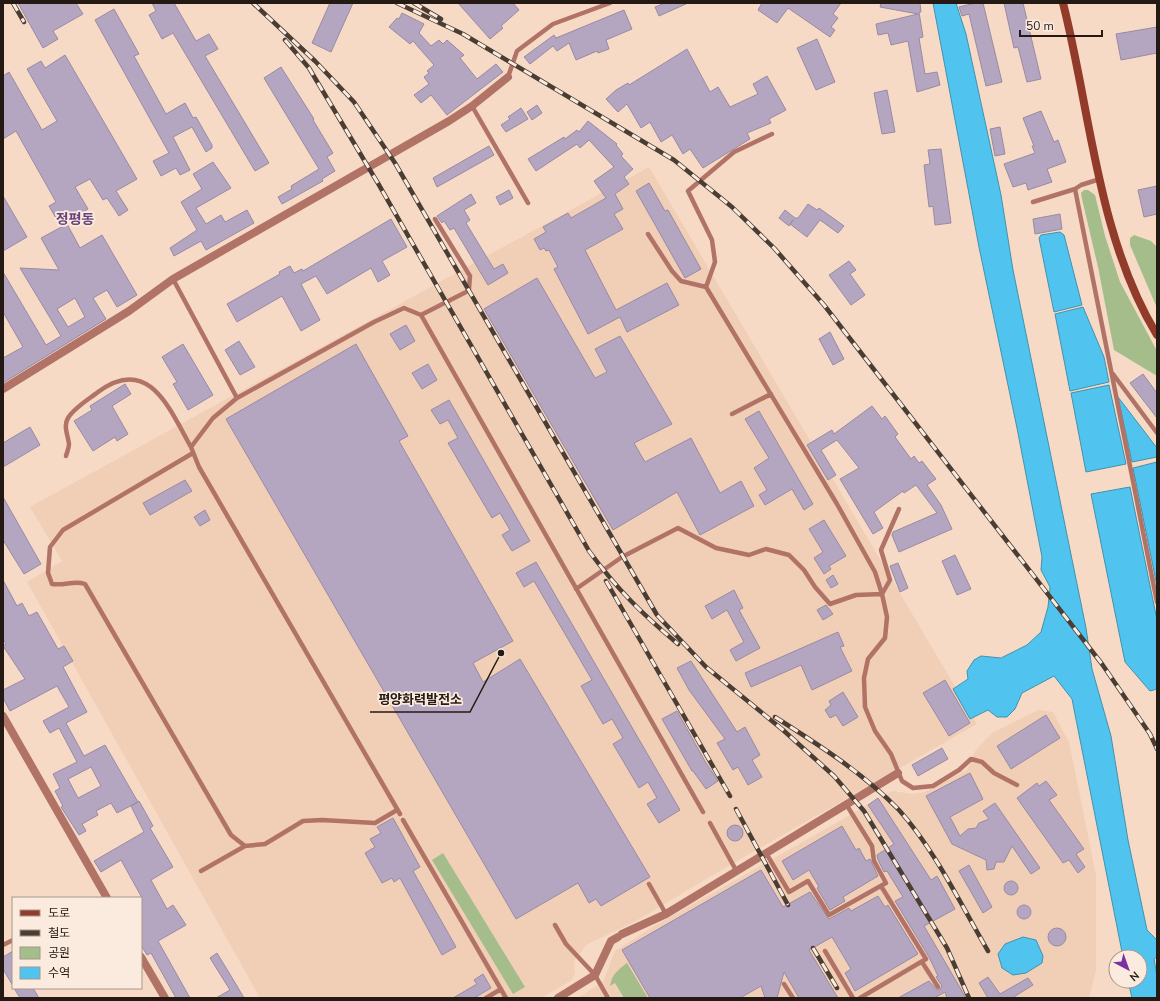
<svg xmlns="http://www.w3.org/2000/svg" width="1160" height="1001" font-family="'Nunito Sans','Noto Sans KR',sans-serif">
<style>
.built{fill:#f1ceb6}
.green{fill:#a4bd8b}
.water{fill:#50c4ef;stroke:#4391ad}
.building{fill:#b4a5c0;stroke:#998aa4;fill-rule:evenodd}
.lines{fill:none;stroke-linecap:round;stroke-linejoin:round}
.lane{stroke:#b17366;stroke-width:4.5}
.street{stroke:#b17366;stroke-width:8}
.secondary{stroke:#933b2b;stroke-width:8}
.rail-casing{stroke:#4a3d34;stroke-width:4.5}
.rail{stroke:#fbeade;stroke-width:3;stroke-dasharray:9;stroke-linecap:butt}
.labels{text-anchor:middle;dominant-baseline:central;stroke-width:3.5;stroke-linejoin:round;paint-order:stroke}
.quarter-label{font-size:14px;font-weight:bold;fill:#66437c;stroke:#fbeade}
.leader{fill:none;stroke:#241a13;stroke-width:1.5}
.callout-dot{fill:#241a13;stroke:#fbeade;stroke-width:1.5}
.callout-label{font-size:13px;text-anchor:middle;font-weight:bold;fill:#241a13;stroke:#fbeade;stroke-width:3.5;stroke-linejoin:round;paint-order:stroke}
</style>
<rect width="100%" height="100%" fill="#f6dac6"/>
<!-- built -->
<path class="built" d="M649 167 977 724 723 869 636 921 586 945 574 962 575 973 572 980 541 998H260L27 582 62 561 30 507Z
M1038 710 1053 712 1069 742 1096 875V970L1089 998H577L603 982 615 951 651 928 892 791 913 794 925 792 967 770 975 751 992 733Z"/>
<!-- green -->
<path class="green" d="M1084 190H1088L1095 195 1105 236 1120 282 1157 351V376L1114 350 1098 267 1082 199 1081 193Z
M1134 235 1151 241 1157 247V308L1130 245V238Z
M443 853 525 987 513 994 432 860Z
M627 963 648 998H624L615 983 610 986C612 974 618 970 627 963Z"/>
<!-- water -->
<path class="water" d="M933 3H956L966 34 1001 195 1013 270 1086 628 1092 669 1111 736 1128 840 1147 930 1157 940V957L1154 959 1157 976V998H1132L1128 981H1140V957H1123L1072 699 1054 676 1022 693 1015 709 1007 717H997L988 710 970 719 953 689 968 679 967 671 974 660 981 656 1001 658 1027 645 1041 632 1048 607 1050 587 1041 570 1042 557 1017 428 979 247Z
M1060 232 1064 235 1082 305 1054 312 1039 238 1041 235Z
M1083 307 1104 357 1109 382 1070 391 1055 314Z
M1109 385 1126 464 1086 472 1071 393Z
M1118 397 1157 448V457L1132 462Z
M1157 462V586L1133 468Z
M1130 487 1157 620V689L1150 691 1125 662 1091 494Z
M1023 937 1036 940 1043 956 1042 963 1026 973 1013 975 1002 968 998 954 1005 944Z"/>
<!-- building -->
<path class="building" d="M18 3H76L83 14 53 31 58 39 43 48Z
M152 3H174L196 41 209 34 218 49 205 56 269 163 255 171 173 33 162 39 149 15 156 11Z
M330 3H353L331 52 312 43Z
M458 3H513L519 10 501 26 503 28 490 39Z
M665 3H688L659 16 655 7Z
M762 3H841L833 14 838 18 831 27 835 30 830 37 788 8 777 23 758 10Z
M881 3H920L921 12H919L923 37 919 38 925 74 937 72 940 85 917 92 908 41 891 45 888 33 878 35 876 24 918 14 880 7Z
M975 3H983L1002 82 986 86 969 14 962 16 959 7Z
M1004 3H1023L1041 79 1027 82 1018 47 1014 48Z
M114 9 139 54 134 56 166 114 185 103 193 118 196 117 212 145V148L206 152 192 127 173 137 190 170 180 175 176 168 161 176 153 161 169 153 95 20Z
M624 10 632 29 606 40 609 49 598 53 597 51 576 60 569 43 557 51 553 46 530 64 524 57 554 35 556 38Z
M402 13 424 24 419 33 431 46 439 40 443 44 447 40 464 55 460 58 477 79 496 64 503 72 447 115 431 95 421 103 414 95 429 84 424 77 429 73 427 71 434 65 413 41 410 44 389 27 397 18 399 19Z
M1157 27V53L1121 60 1116 34Z
M817 39 835 82 816 90 797 48Z
M687 49 710 92 718 87 730 107 758 94 753 84 767 76 786 110 769 119 771 123 747 133 750 139 703 168 690 149 683 154 672 135 661 142 650 122 641 128 627 104 618 112 606 99 616 90 628 83 629 85Z
M65 55 137 179 116 191 128 210 119 216 107 198 103 200 90 179 75 187 88 209 60 225 49 206 56 202 16 131 3 139V76L9 72 42 130 57 121 27 69 41 61 45 68Z
M281 67 314 119 313 120 333 153 327 157 335 171 322 179 323 181 282 204 278 197 292 189 291 186 319 169 264 78Z
M887 90 895 132 882 134 874 93Z
M537 105 542 113 532 120 527 112Z
M521 108 528 119 506 132 501 125 510 119 508 117Z
M1041 111 1054 142 1058 140 1066 162 1047 169 1052 182 1028 190 1026 183 1013 187 1004 164 1035 153 1032 146H1034L1023 118Z
M588 121 617 144 616 145 623 154 621 156 633 169 624 177 629 184 615 194 623 209 614 214 623 229 585 250 616 310 667 283 679 305 627 332 620 317 588 334 554 269 558 267 549 250 546 251 544 248 540 250 534 239 546 232 543 227 568 213 571 218 606 198 594 181 614 167 589 140 580 148 577 144 536 171 528 159 564 137 565 139 577 130 579 132Z
M1000 127 1005 154 995 156 990 129Z
M489 146 494 155 437 187 433 178Z
M941 149 951 223 935 225 933 206 929 207 924 165 930 164 928 150Z
M213 162 231 188 196 208 206 224 221 215 225 222 247 210 254 223 206 250 201 241 174 256 170 248 197 230 181 202 202 189 193 174Z
M649 183 665 211 668 210 701 269 685 278 636 191Z
M1157 186V214L1144 217 1138 190Z
M509 190 513 198 500 205 496 197Z
M471 194 476 203 464 210 470 220 466 223 494 269 503 264 508 273 488 285 454 228 450 230 444 221 442 223 437 216Z
M3 196 27 237 3 251Z
M808 204 817 210 819 208 844 226 838 233 820 220 807 237 790 224 793 220 789 226 779 218 785 210 795 218H798Z
M1060 214 1062 229 1035 234 1033 219Z
M391 219 407 247 382 261 390 275 378 282 371 268 327 294 316 276 301 284 320 320 301 331 282 296 237 322 227 304 280 274 279 272 290 266 294 273 302 269 303 271Z
M67 224 80 248 102 235 137 295 117 307 107 290 93 298 106 319 3 383V358L23 347 3 312V272L46 345 61 336 20 268 59 270 41 238ZM75 298 85 317 68 327 57 309Z
M849 261 856 270 850 274 865 295 851 305 829 275Z
M537 278 595 378 607 372 595 349 620 336 672 424 634 443 645 462 691 438 720 493 741 481 754 506 700 535 677 492 613 530 484 309Z
M406 325 415 341 400 350 390 334Z
M830 332 844 359 833 365 819 339Z
M239 341 255 367 240 375 225 350Z
M183 344 213 395 188 410 173 384 177 382 162 357Z
M356 344 408 436 399 441 513 641 473 663 483 682 520 659 650 877 601 906 596 899 589 903 578 883 516 919 226 419Z
M428 364 437 380 422 389 412 373Z
M1143 374 1157 393V418L1130 383Z
M125 384 131 394 112 406 128 434 117 441 115 437 93 451 74 421 92 410 90 406Z
M449 400 530 541 512 551 502 535 510 530 500 513 492 518 448 443 458 438 448 420 440 424 431 410Z
M872 406 882 419 885 416 898 434 895 437 911 459 914 456 919 463 922 461 936 479 927 485 941 505 952 529 899 552 892 535 893 532 937 513 916 485 904 493 903 491 874 512 883 528 873 534 840 479 859 468 837 440 821 450 836 475 828 480 807 445 832 430 834 434Z
M759 411 813 504 804 510 792 489 765 505 759 495 767 490 754 468 769 458 745 419Z
M30 427 40 445 3 467V443Z
M185 480 192 491 150 515 143 503Z
M3 497 41 564 24 574 3 540Z
M205 510 210 520 200 526 194 517Z
M824 520 846 556 829 566 831 569 824 574 814 558 823 552 809 529Z
M955 555 971 589 957 595 942 561Z
M536 562 680 810 659 823 647 804 657 798 648 782 639 788 613 744 623 738 612 719 603 724 581 686 592 680 534 581 524 587 516 573Z
M898 563 908 588 900 592 890 566Z
M833 575 838 584 831 588 826 580Z
M3 580 17 606 22 603 29 616 37 612 58 649 64 646 73 661 63 667 87 712 66 723 84 756 105 745 138 802 117 813 111 803 96 811 98 815 82 824 86 831 79 835 61 807 63 806 55 791 60 788 53 774 77 762 59 728 50 733 43 721 69 707 57 686 10 711 3 698V690L25 679 3 646 6 644 3 639ZM91 767 101 786 78 798 68 779Z
M734 590 743 608 739 610 760 648 736 661 730 650 744 642 727 610 712 619 705 606Z
M826 605 833 614 823 620 817 610Z
M838 632 844 646 840 647 852 671 812 690 801 665 751 687 745 673Z
M691 661 737 732 745 727 760 755 752 760 762 777 748 785 738 767 733 770 717 743 725 739 689 690 677 668Z
M945 680 970 723 949 736 923 693Z
M843 692 858 717 843 726 836 715 830 718 825 710 831 705 829 701Z
M677 711 706 763 718 781 706 789 693 771H692L662 719Z
M1046 715 1060 738 1011 769 997 746Z
M942 748 948 759 918 776 912 765Z
M970 773 983 799 950 817 960 836 968 829 976 828 979 823 989 819 983 811 995 803 1040 868 1031 874 1012 846 1004 862H996L994 869 987 870 986 860 952 844 926 796Z
M1046 781 1057 795 1049 800 1084 849 1076 854 1085 867 1078 873 1069 860 1063 863 1017 798 1037 783 1039 786Z
M878 798 931 880 937 876 955 909 924 926 966 998H947L945 992 934 998H898L929 981 937 990H940L942 986 936 977 938 976 929 957 895 901 903 897 887 871 884 872 878 860 877 855 894 844 868 805Z
M139 801 153 826 150 828 173 867 151 880 167 909 173 905 186 925 158 941 190 998H176L151 953 147 955 141 945V896L121 860 101 872 94 861 144 832 131 806Z
M393 818 420 867 413 871 456 947 442 955 400 878 394 882 392 878 382 883 365 853 375 847 370 839 381 833 377 827Z
M727 833a8 8 0 1 1 16 0a8 8 0 1 1-16 0Z
M842 826 856 850 859 848 866 861 870 859 878 876 843 897 845 901 830 910 817 888 819 887 809 870 793 880 782 861Z
M969 865 992 907 983 913 959 871Z
M761 870 783 907 810 892 829 919 849 908 851 911 878 896 885 907 888 905 918 954 855 991 845 973 851 969 832 937 809 950 838 998H799L784 972 777 998H765L761 986 740 998H650L622 950Z
M1004 888a7 7 0 1 1 14 0a7 7 0 1 1-14 0Z
M1017 912a7 7 0 1 1 14 0a7 7 0 1 1-14 0Z
M1048 937a9 9 0 1 1 18 0a9 9 0 1 1-18 0Z
M13 951V986L3 969V957Z
M217 953 237 986 244 998H216L230 990 210 958Z
M483 974 491 988 474 998H453L477 984 474 980Z
M988 977 1000 994 1028 978 1033 985 1012 998H988L979 983Z
M14 988H33L39 998H20Z"/>
<g class="lines">
<!-- lane -->
<path class="lane" d="M508 77 517 51 553 24 610 3
M472 106 528 203
M1075 189 1157 602
M1033 202 1075 189 1081 185 1100 179
M648 234 672 271 681 281 706 287
M173 279 237 398
M421 315 703 812
M1113 374 1157 433
M732 414 771 394
M193 453 63 530 50 547 48 573 52 584C65 586 74 580 85 584L231 835 245 846 265 844 303 821 322 820 375 823 397 810
M66 456C67 452 69 448 69 444 68 435 63 426 68 418 74 408 89 399 98 392 149 354 170 410 191 447
M899 509 881 550 890 580 882 594 887 617 885 638 868 659 864 678 865 707 875 731 891 754 902 781 913 788 933 786 959 770 971 759 982 762 994 773 1017 785
M576 589 622 557 678 528 716 548 749 555 766 549 789 555 804 570 815 587 830 604 856 595 882 594 875 572 837 504 706 287 715 262 712 240 688 191 734 152 772 134
M400 814 199 467 191 447 213 418 237 398 374 322 404 308 421 315 466 292 469 289 470 276 435 219
M403 820 506 998
M710 823 737 872
M766 853 789 892 808 881 829 915 886 883 874 861 872 846 846 804
M201 871 245 846
M649 884 666 914
M555 925 566 944 595 975 608 998
M3 945 13 940
M825 951 853 998
M922 962 938 987
M784 984 793 998
M486 998 501 989
M860 998 926 959 881 886"/>
<!-- street -->
<path class="street" d="M3 389 129 311 173 279 449 121 472 106 508 77
M3 716 107 898
M622 934 666 914 898 773
M141 957 165 998
M558 998 595 975 611 941 618 937"/>
<!-- secondary -->
<path class="secondary" d="M1063 3C1091 113 1097 236 1157 335"/>
<defs>
<path id="rail" d="M13 3 24 22
M253 3 315 61 354 102 395 163 657 615 706 667 783 730 834 776 864 811 947 948 969 998
M397 3 463 34 674 160 732 207 774 248 824 305 1102 664 1150 734 1157 749
M414 3 441 19
M285 40 309 68 379 185 589 551C617 589 642 614 678 644
M606 581 730 796
M775 717C819 745 863 773 899 810 935 850 961 905 988 951
M736 809 788 905
M813 948 837 988"/>
</defs>
<!-- rail casing -->
<use href="#rail" class="rail-casing"/>
<!-- rail -->
<use href="#rail" class="rail"/>
</g>
<g class="labels">
<!-- quarter labels -->
<g class="quarter-label">
<text x="75" y="219">정평동</text>
</g>
</g>
<!-- callouts -->
<path class="leader" d="M501 653L470 712H370"/>
<circle class="callout-dot" cx="501" cy="653" r="4"/>
<g class="callout-label">
<text x="420" y="704">평양화력발전소</text>
</g>
<!-- border -->
<rect width="1160" height="1001" fill="none" stroke="#241a13" stroke-width="8"/>
<!-- legend -->
<rect x="12" y="897" width="130" height="92" fill="#fbeade" stroke="#a5978d"/>
<rect x="20" y="910" width="20" height="6" fill="#933b2b" stroke="#a5978d"/>
<text x="48" y="917" font-size="12" fill="#241a13">도로</text>
<rect x="20" y="930" width="20" height="6" fill="#4a3d34" stroke="#a5978d"/>
<text x="48" y="937" font-size="12" fill="#241a13">철도</text>
<rect x="20" y="947" width="20" height="12" fill="#a4bd8b" stroke="#a5978d"/>
<text x="48" y="957" font-size="12" fill="#241a13">공원</text>
<rect x="20" y="967" width="20" height="12" fill="#50c4ef" stroke="#a5978d"/>
<text x="48" y="977" font-size="12" fill="#241a13">수역</text>
<!-- north arrow -->
<g transform="translate(1128 969) rotate(139)"><circle r="19" fill="#fbeade" stroke="#a5978d"/>
<path d="M0-3L7 15L0 10L-7 15Z" fill="#7c31a3"/>
<text y="-6" font-size="11" font-weight="bold" text-anchor="middle" fill="#241a13">N</text>
</g>
<!-- scale -->
<path d="M1020 30v6h82v-6" fill="none" stroke="#241a13" stroke-width="2"/>
<text x="1026" y="30" font-size="12" fill="#241a13" stroke="#fbeade" stroke-width="3" paint-order="stroke">50 m</text>
</svg>
